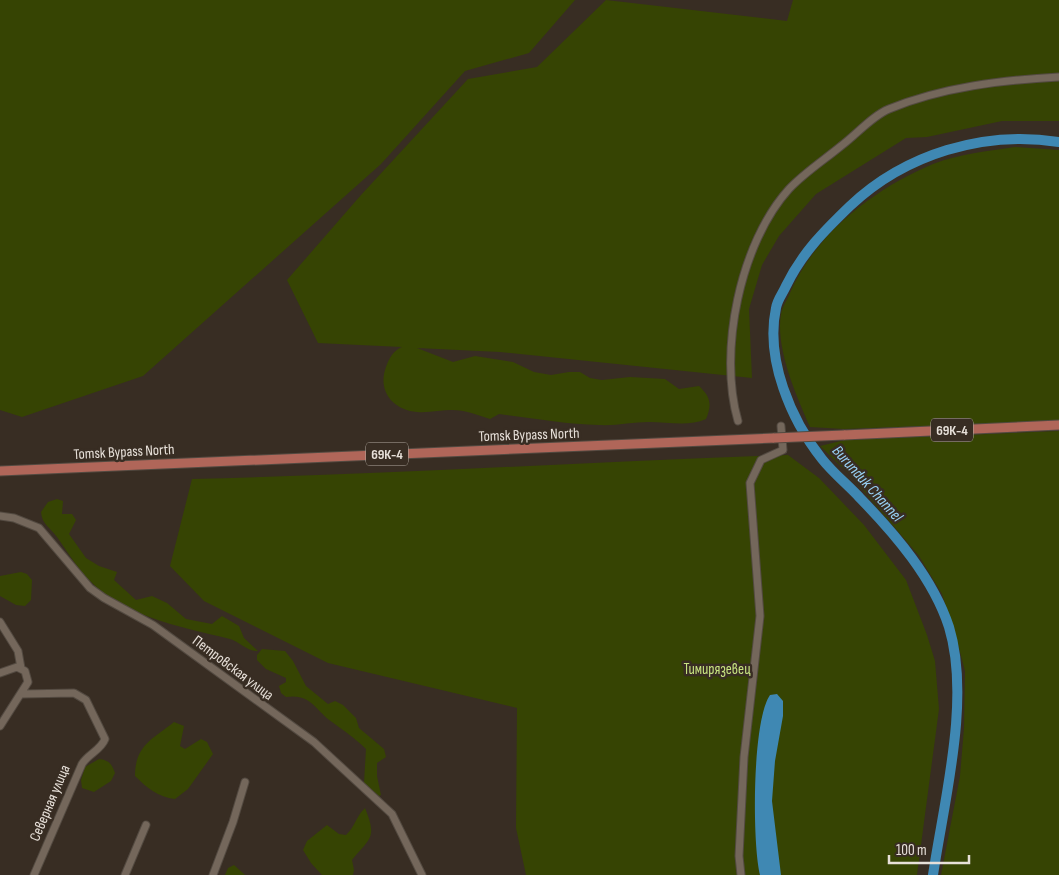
<svg xmlns="http://www.w3.org/2000/svg" width="1059" height="875" font-family="'Sofia Sans Condensed',sans-serif">
<style>
.green{fill:#364403}
.water{fill:#3f88b3}
.lines{fill:none;stroke-linecap:round;stroke-linejoin:round}
.river{stroke:#3f88b3;stroke-width:10}
.minor-casing{stroke:#534a41;stroke-width:9}
.major-casing{stroke:#534a41;stroke-width:11}
.minor{stroke:#74675b;stroke-width:7}
.major{stroke:#b06659;stroke-width:9}
.major-bridge-casing{stroke:#534a41;stroke-width:11;stroke-linecap:butt}
.major-bridge{stroke:#b06659;stroke-width:9}
.labels{text-anchor:middle;dominant-baseline:central;stroke-width:5;stroke-linejoin:round;paint-order:stroke}
.shield{fill:#382d23;stroke:#b2aaa2;stroke-width:1}
.shield-label{font-size:14px;font-weight:bold;fill:#e7e0d9}
.street-label{font-size:15px;fill:#e7e0d9;stroke:#382d23}
.park-label{font-size:15px;fill:#c7e380;stroke:#382d23}
.water-label{font-size:16px;font-style:italic;fill:#98d0f4;stroke:#382d23}
</style>
<rect width="100%" height="100%" fill="#382d23"/>
<!-- green -->
<path class="green" d="M0 0H575L529 53 465 71 381 164 143 376 22 417 0 410Z
M606 0 787 21 793 0H1059V121H1002L927 137 906 138 816 194 779 236 762 265 749 309 752 378 500 352 417 348 453 362 475 356 513 362 534 372 551 375 569 372H580L590 378 602 380 630 377 665 379 679 389 699 386C711 397 712 405 706 419 689 427 668 422 649 422 632 422 616 426 599 425 566 424 532 418 499 414L490 419C478 415 465 410 452 410 441 410 429 413 417 412 393 410 377 391 386 367 389 358 394 350 402 347L318 343 287 280 361 195 468 79 537 67Z
M1015 147 1059 150V421L844 429 810 427C797 397 775 348 781 314 782 307 787 300 790 293 815 234 875 188 933 164 959 154 988 151 1015 147Z
M1059 431V875H941L960 776 964 728 965 671 955 633 942 594 919 556 849 474 820 446 845 440Z
M788 455 819 478 864 525 906 580 927 635 935 661 939 709 917 875H526L516 828 517 708 328 663 204 601 170 566 192 479C391 474 589 462 788 455Z
M57 499 63 501 62 514H72L76 520 69 534 86 558 99 566 117 572 114 580 136 600 152 596 167 603 186 619 212 624 222 616 239 626 244 638 258 651C248 652 240 642 230 639 178 626 117 616 81 571 72 560 65 548 57 537 51 528 42 525 41 512L48 502Z
M21 572 27 574 32 580 31 600 25 606 16 605 0 596V576Z
M262 649 285 651 293 661 306 686 328 704 335 701 343 705 356 718 359 728 384 749 386 757 377 763V776L381 795 379 796 364 783 366 749C355 738 344 731 332 722 315 710 311 693 286 697L281 693 279 686 286 682V678L266 669 257 660V655Z
M174 722 184 726 180 746 185 749 201 739 207 742 213 754 188 789 175 799C158 797 147 788 135 776 135 745 153 739 174 722Z
M99 759C109 760 112 764 115 773L111 781 94 792 82 788 81 780 85 767Z
M365 808C377 838 371 837 352 860L354 870 353 875H322L311 863 303 850 307 841 327 825 339 834 346 835C355 827 356 816 365 808Z
M234 865 244 874 245 875H225L228 868Z"/>
<!-- water -->
<path class="water" d="M777 694 783 701V716L775 761 772 801 781 875H760C752 842 752 721 770 695Z"/>
<g class="lines">
<!-- river -->
<path class="river" d="M933 875C944 801 971 699 949 627 933 578 895 534 860 498 848 485 833 473 822 459 791 420 765 359 776 308 777 300 783 293 786 286 802 253 824 231 850 206 905 154 984 130 1059 142"/>
<defs>
<path id="minor" d="M738 421C718 352 740 243 789 189 804 173 824 160 841 146 856 135 872 116 889 109 942 87 1003 80 1059 77
M0 516 14 518 39 528 90 588 104 598 153 625 314 742 392 814 422 875
M0 622 18 651 21 668
M0 673 17 667 25 671 28 682 0 726
M22 694 74 693 86 700 105 739C101 750 88 754 82 764L34 875
M125 875 146 825
M213 875 233 822 245 782
M741 875 739 856 744 757 760 616 750 483 761 460 783 450 781 426"/>
<path id="major" d="M844 435 1059 425
M0 471 774 438"/>
</defs>
<!-- minor casing -->
<use href="#minor" class="minor-casing"/>
<!-- major casing -->
<use href="#major" class="major-casing"/>
<!-- minor -->
<use href="#minor" class="minor"/>
<!-- major -->
<use href="#major" class="major"/>
<defs>
<path id="major-bridge" d="M774 438 844 435"/>
</defs>
<!-- major-bridge casing -->
<use href="#major-bridge" class="major-bridge-casing"/>
<!-- major-bridge -->
<use href="#major-bridge" class="major-bridge"/>
</g>
<g class="labels">
<!-- shield labels -->
<g class="shield">
<rect x="931" y="418.5" width="42" height="23" rx="4"/>
<rect x="366" y="442.5" width="42" height="23" rx="4"/>
</g>
<g class="shield-label">
<text x="952" y="430">69К-4</text>
<text x="387" y="454">69К-4</text>
</g>
<!-- street labels -->
<g class="street-label">
<text transform="translate(529 435) rotate(-2)">Tomsk Bypass North</text>
<text transform="translate(124 452) rotate(-3)">Tomsk Bypass North</text>
<text transform="translate(233 668) rotate(37)">Петровская улица</text>
<text transform="translate(50 803) rotate(-67)">Северная улица</text>
</g>
<!-- park labels -->
<g class="park-label">
<text x="717" y="669">Тимирязевец</text>
</g>
<!-- water labels -->
<g class="water-label">
<text transform="translate(867 484) rotate(48)">Burunduk Channel</text>
</g>
</g>
<!-- scale -->
<path d="M889 855v8h80v-8" fill="none" stroke="#e7e0d9" stroke-width="2.5"/>
<text x="896" y="855" font-size="15" fill="#e7e0d9" stroke="#382d23" stroke-width="4" paint-order="stroke">100 m</text>
</svg>
